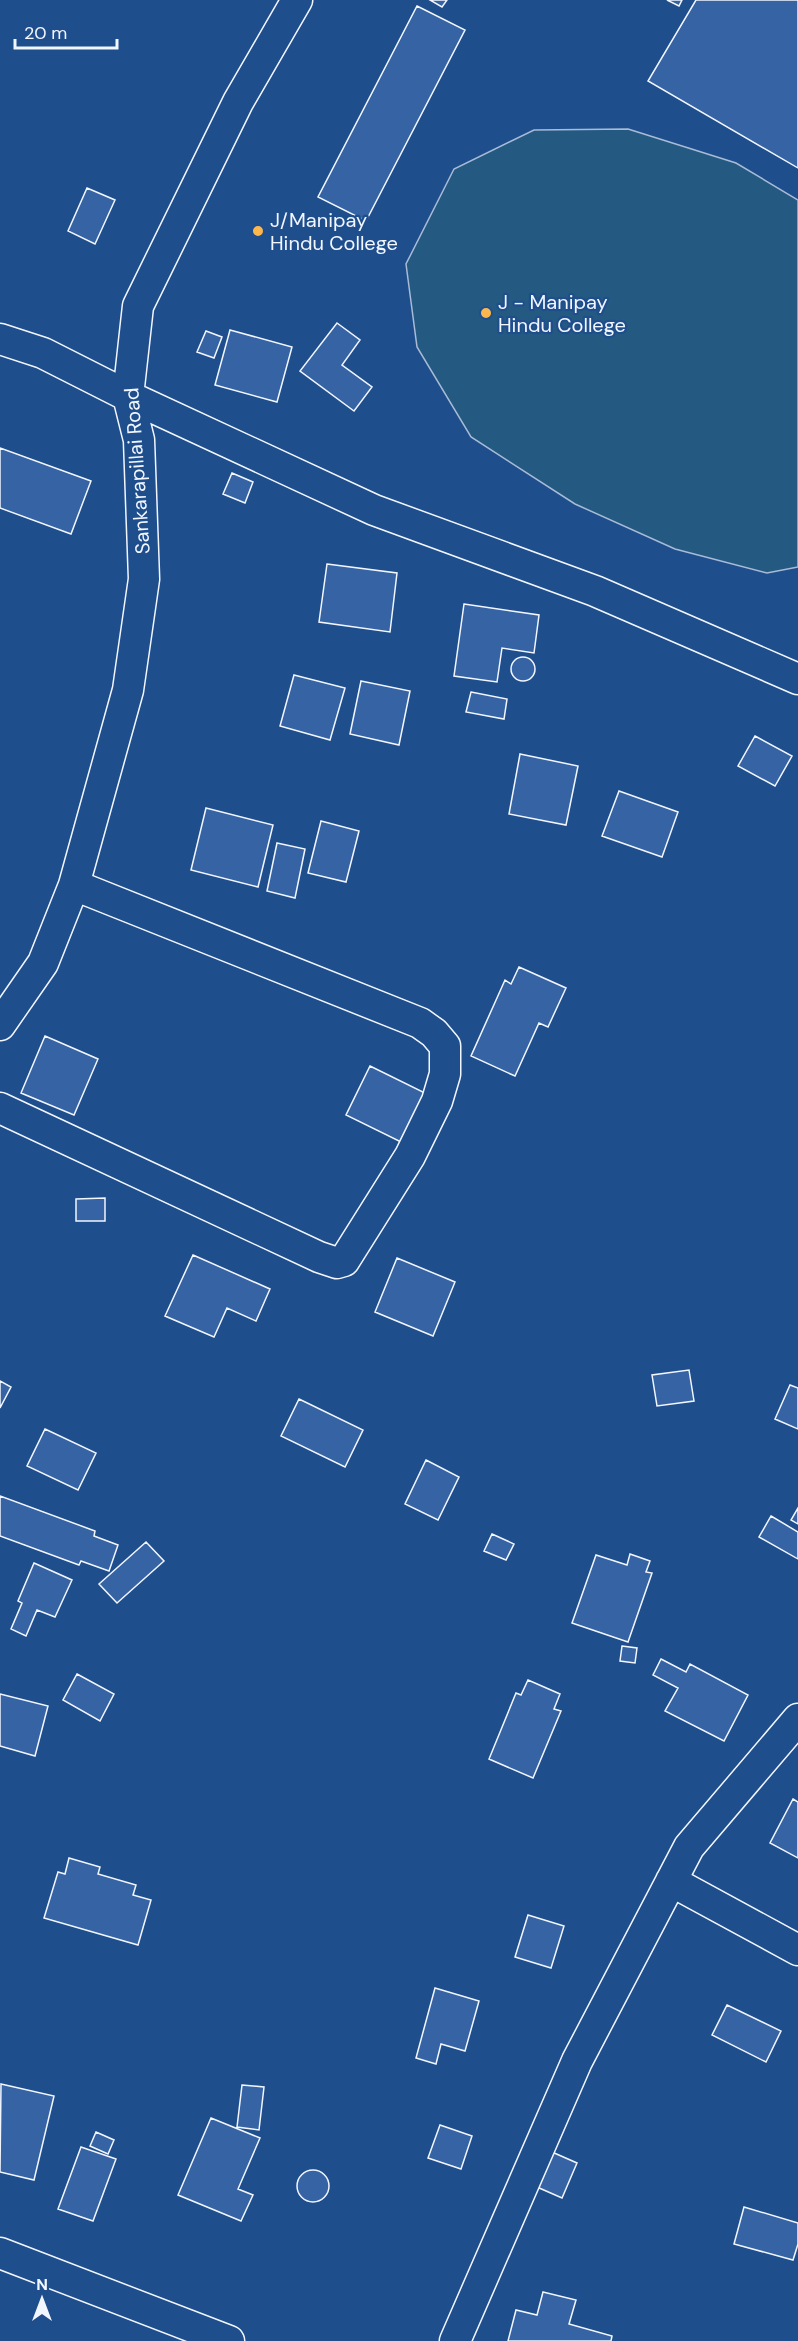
<svg xmlns="http://www.w3.org/2000/svg" width="798" height="2341" font-family="'DM Sans',sans-serif">
<style>
.green{fill:#245a82;stroke:#a8bbd7;stroke-width:1.5}
.building{fill:#3563a3;stroke:#f2f6ff;stroke-width:1.5}
.lines{fill:none;stroke-linecap:round;stroke-linejoin:round}
.minor-casing{stroke:#f2f6ff;stroke-width:33}
.minor{stroke:#1f4e8c;stroke-width:30}
.poi-dot{fill:#ffb74d;stroke:#1f4e8c;stroke-width:2}
.labels{text-anchor:middle;dominant-baseline:central;stroke-width:4.5;stroke-linejoin:round;paint-order:stroke}
.poi-label{font-size:20px;fill:#f2f6ff;stroke:#1f4e8c;text-anchor:start}
.street-label{font-size:20px;fill:#f2f6ff;stroke:#1f4e8c}
</style>
<rect width="100%" height="100%" fill="#1f4e8c"/>
<!-- green -->
<path class="green" d="M628 129 736 163 798 200V567L767 573 675 549 575 504 471 437 417 347 406 264 454 169 534 130Z"/>
<!-- building -->
<path class="building" d="M430 0H447L442 7Z
M667 0H682L679 6Z
M696 0H798V168L648 81Z
M417 6 465 30 366 221 318 197Z
M87 188 115 200 95 244 68 231Z
M337 323 360 340 342 365 372 387 354 411 300 371Z
M230 330 292 347 277 402 215 385Z
M206 331 222 337 214 358 197 352Z
M0 448 91 481 71 534 0 508Z
M232 473 253 482 245 503 223 494Z
M327 564 397 573 390 632 319 622Z
M464 604 539 615 534 653 502 648 497 682 454 676Z
M511 669a12 12 0 1 1 24 0a12 12 0 1 1-24 0Z
M294 675 345 688 330 740 280 726Z
M361 681 410 691 399 745 350 734Z
M471 692 507 699 504 719 466 712Z
M755 736 792 756 775 786 738 766Z
M520 754 578 766 566 825 509 814Z
M619 791 678 812 662 857 602 836Z
M206 808 273 825 258 887 191 870Z
M321 821 359 831 346 882 308 873Z
M277 843 305 849 295 898 267 891Z
M519 967 566 988 548 1027 539 1023 515 1076 471 1056 505 980 511 984Z
M45 1036 98 1059 74 1115 21 1093Z
M370 1066 425 1093 401 1142 346 1115Z
M105 1198V1221H76V1199Z
M193 1255 270 1289 256 1321 227 1308 214 1337 165 1316Z
M397 1258 455 1282 433 1336 375 1312Z
M689 1370 694 1401 657 1406 652 1375Z
M0 1381 11 1387 0 1408Z
M790 1385 798 1388V1429L775 1419Z
M299 1399 363 1430 345 1467 281 1436Z
M45 1429 96 1453 78 1490 27 1466Z
M426 1460 459 1477 438 1520 405 1504Z
M0 1496 95 1531 94 1536 118 1545 109 1571 81 1561 79 1565 0 1536Z
M798 1508V1524L791 1520Z
M771 1516 798 1532V1559L759 1537Z
M492 1534 514 1544 506 1560 484 1551Z
M146 1542 164 1561 117 1603 99 1584Z
M630 1554 650 1561 646 1572 652 1573 628 1642 572 1623 596 1555 627 1565Z
M34 1563 72 1580 55 1617 37 1610 26 1636 11 1629 22 1603 18 1601Z
M622 1646 637 1648 635 1663 620 1661Z
M661 1659 686 1672 690 1664 748 1695 724 1741 665 1711 678 1688 653 1675Z
M77 1674 114 1694 100 1721 63 1700Z
M528 1680 560 1694 554 1709 561 1711 533 1778 489 1759 516 1693 521 1695Z
M0 1694 48 1706 35 1756 0 1746Z
M793 1799 798 1802V1858L770 1843Z
M69 1858 100 1867 98 1874 136 1885 133 1895 151 1900 138 1945 44 1918 58 1872 65 1874Z
M528 1915 564 1926 551 1968 515 1957Z
M435 1988 479 2001 465 2051 441 2044 436 2064 416 2058Z
M727 2005 781 2031 766 2062 712 2035Z
M1 2084 54 2096 34 2180 0 2172Z
M242 2085 264 2087 259 2130 237 2127Z
M211 2118 260 2138 238 2189 253 2195 241 2221 178 2195Z
M440 2125 472 2136 461 2169 428 2158Z
M96 2132 114 2140 108 2154 90 2146Z
M81 2147 116 2159 93 2221 58 2209Z
M552 2152 577 2163 562 2198 537 2187Z
M297 2186a16 16 0 1 1 32 0a16 16 0 1 1-32 0Z
M744 2207 798 2223V2244L793 2260 734 2244Z
M543 2292 576 2300 569 2324 612 2336 611 2341H508L516 2310 537 2315Z"/>
<g class="lines">
<defs>
<path id="minor" d="M0 339 43 353 128 396 374 510 595 591 798 679
M0 1025 43 963 74 885 128 690 144 579 139 440 128 396 138 306 238 102 297 0
M0 1108 319 1257 337 1263 344 1261 410 1156 437 1101 445 1074V1046L434 1033 420 1023 74 885
M671 1881 798 1950
M0 2253 229 2341
M455 2341 577 2061 689 1847 798 1719"/>
</defs>
<!-- minor casing -->
<use href="#minor" class="minor-casing"/>
<!-- minor -->
<use href="#minor" class="minor"/>
</g>
<!-- markers -->
<g class="poi-dot">
<circle cx="258" cy="231" r="6"/>
<circle cx="486" cy="313" r="6"/>
</g>
<g class="labels">
<!-- poi labels -->
<g class="poi-label">
<text x="270" y="220">J/Manipay<tspan x="270" dy="23">Hindu College</tspan></text>
<text x="498" y="302">J - Manipay<tspan x="498" dy="23">Hindu College</tspan></text>
</g>
<!-- street labels -->
<g class="street-label">
<text transform="translate(137 471) rotate(-94)">Sankarapillai Road</text>
</g>
</g>
<!-- north arrow -->
<g transform="translate(42 2299)" stroke="#1f4e8c" stroke-width="4.5" paint-order="stroke">
<path d="M0-4.5L10 22L0 15L-10 22Z" fill="#f2f6ff"/>
<text y="-9" font-size="16" font-weight="bold" text-anchor="middle" fill="#f2f6ff">N</text>
</g>
<!-- scale -->
<path d="M15 39v9h102v-9" fill="none" stroke="#f2f6ff" stroke-width="3"/>
<text x="24" y="39" font-size="18" fill="#f2f6ff" stroke="#1f4e8c" stroke-width="4.5" paint-order="stroke">20 m</text>
</svg>
